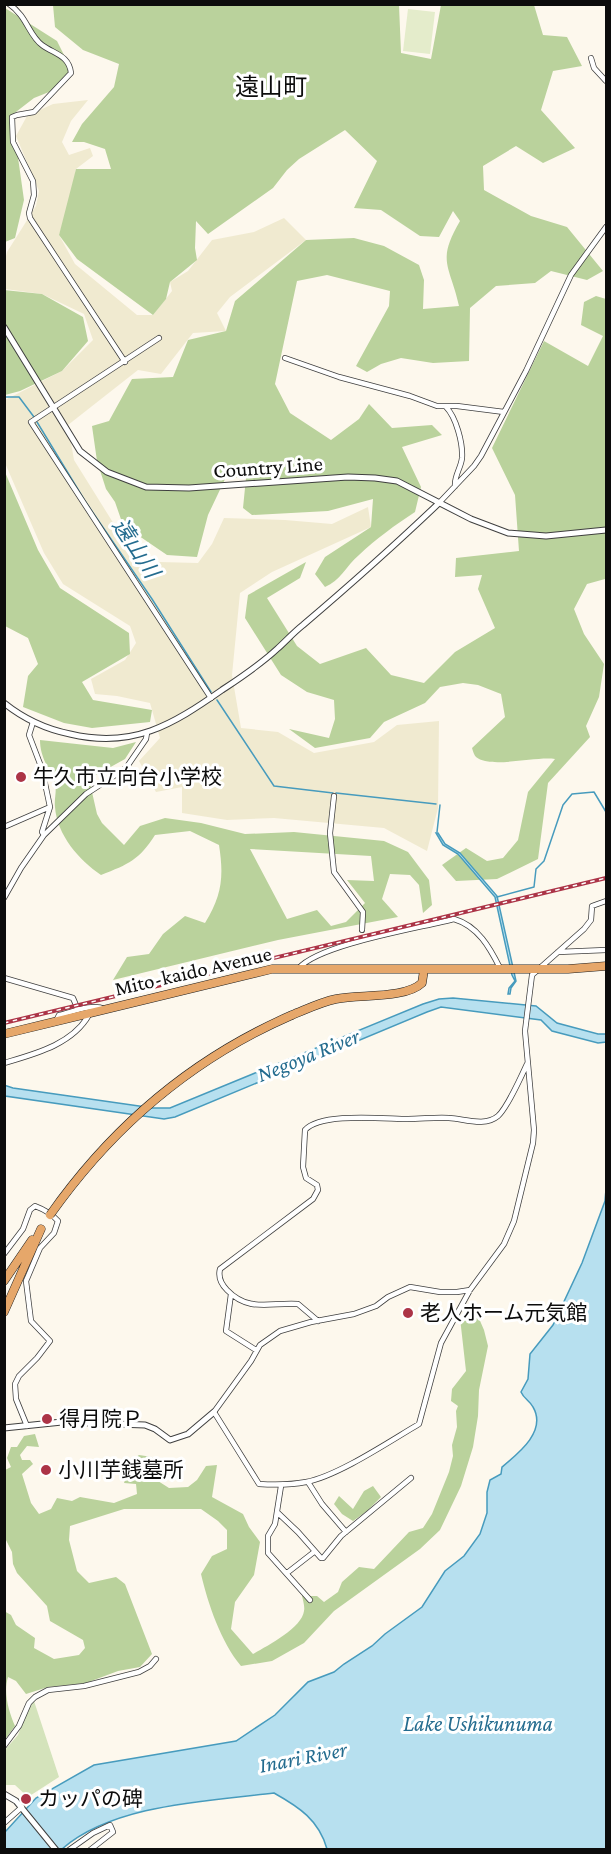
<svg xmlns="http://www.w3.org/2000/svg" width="611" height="1854" font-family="'Crimson Pro','Noto Sans JP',serif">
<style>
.farmland{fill:#f0ead0}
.green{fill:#d4e3bb}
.forest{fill:#bad29c;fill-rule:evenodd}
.pitch{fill:#e4eccb}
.water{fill:#b7e0ef;stroke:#479bbd;stroke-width:1.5}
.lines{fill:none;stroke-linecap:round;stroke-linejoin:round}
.stream{stroke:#479bbd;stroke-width:1.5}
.minor-casing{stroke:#3f3f3f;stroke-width:6}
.tertiary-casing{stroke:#3f3f3f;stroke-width:7}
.trunk-casing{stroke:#1d1d1d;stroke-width:9}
.minor{stroke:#fff;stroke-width:4.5}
.tertiary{stroke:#fff;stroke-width:5}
.trunk{stroke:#e6a76a;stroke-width:8}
.rail-casing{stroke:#ac3447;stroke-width:4}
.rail{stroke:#fff;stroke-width:1.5;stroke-dasharray:4.5;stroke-linecap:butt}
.trunk-bridge-casing{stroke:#1d1d1d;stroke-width:9;stroke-linecap:butt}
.trunk-bridge{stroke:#e6a76a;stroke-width:8}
.poi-dot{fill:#ac3447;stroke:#fff;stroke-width:2}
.labels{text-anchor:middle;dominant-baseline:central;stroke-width:6;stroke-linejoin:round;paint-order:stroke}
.street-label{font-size:21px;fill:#0c0c0c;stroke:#fff}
.poi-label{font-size:21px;fill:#0c0c0c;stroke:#fff;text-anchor:start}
.water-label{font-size:22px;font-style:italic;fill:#246c8f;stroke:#fff}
.quarter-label{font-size:24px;fill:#0c0c0c;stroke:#fff}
</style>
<rect width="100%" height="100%" fill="#fdf8ed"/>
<!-- farmland -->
<path class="farmland" d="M88 100 71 121 62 142 69 155 90 148 93 156 76 169 71 198 59 235 75 264 137 315H153L172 291 170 282 188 271 212 240 254 232 284 218 306 240 230 297 217 313 226 331 193 333 161 374 138 370 68 425 74 460 127 545 159 562 198 563 212 544 224 518 285 520 332 524 368 507 371 527 272 572 240 593 232 675 241 728 278 732 314 753 374 742 397 725 439 721 438 808 427 851 384 828 274 818 227 820 182 813V787L156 792 139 761 160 738 150 703 117 696 95 694 91 679 125 660 136 643 130 626 63 584 44 553 5 463V400L62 371 93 340 84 314 42 294 5 289V260L7 252 36 206 39 191 16 136 27 116 53 104Z"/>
<!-- green -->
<path class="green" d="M34 1701 59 1777 28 1797 15 1785H5L4 1751 18 1735 27 1712Z"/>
<!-- forest -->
<path class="forest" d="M53 5H399L401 53 431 59 441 5H534L543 35 567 37 582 66 553 71 541 110 575 148 543 163 516 146 483 166 484 190 531 216 567 227 603 271 587 280 551 271 535 283 496 286 470 308 469 361 433 363 401 358 381 364 367 372 356 366 389 306 390 291 327 275 297 281 275 384 290 413 331 440 359 419 369 404 392 428 432 425 442 435 402 447 421 487 415 512C395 525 376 539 359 555 346 566 340 581 325 587L315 574 325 557 371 527 373 499 328 511 252 515 243 508 246 478 226 477 208 515 197 557 167 555 123 525 115 502 106 489 97 461 92 426 109 421 132 379 173 377 188 340 226 331 235 301 306 240 354 238 384 246 419 265 424 280 423 309 459 306C450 265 436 262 460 221L453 211 439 237 420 236 381 210 354 208 377 161 345 130 299 159 287 170 273 188 208 234 196 221 195 248 197 260 170 282 166 299 153 315 77 259 59 235 76 169H111L105 149 84 142H72L82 124 114 87 119 64 83 50 55 27Z
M5 8 57 41 71 69 59 88 34 98 12 115 24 200 15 238 5 242Z
M4 290 42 294 83 317 88 341 62 371 20 391 5 395Z
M596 296 606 299V576L605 579 587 584 574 609 584 634 604 664 599 697 586 726 590 737 548 783 538 859 497 879 456 881 442 865 466 848 487 861 503 858 518 840 528 792 555 759C535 756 490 769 476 757 474 755 473 751 472 748L505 717 501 694 478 685 463 683 440 687 425 703 384 722 370 738 315 748 289 729 329 738 335 719 334 700 307 692 281 675 245 618 248 595 306 562 300 578 267 598 297 646 320 664 366 648 391 675 424 683 455 652 495 628 478 589 482 575 455 577 456 558 519 551 515 495 492 448 544 341 588 366 603 336 581 325 584 302Z
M5 472 38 550 60 588 129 633 130 654 82 682 93 700 152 710 150 722 92 728 64 723 23 707 28 676 38 664 28 638 5 626Z
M40 740 113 748 136 742 125 759 89 779 97 814 102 823 124 845 140 826 165 818 201 823 245 834 294 832 384 841 408 852 429 880 432 905 423 913 419 885 410 875 390 874 382 899 398 917 278 940 113 980 127 957 149 954 163 934 185 916 205 923C222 895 224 877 219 845L190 831 155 835C139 860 129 864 101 875 79 860 57 835 55 807 54 799 57 791 55 784 49 768 40 757 40 740ZM250 849 371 856 374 881 347 880 365 903 346 922 331 926 317 910 287 919Z
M474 1307 484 1330 488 1346 479 1390 478 1416 473 1447 461 1486 440 1530 420 1549 334 1611 304 1643 272 1661 241 1666C221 1642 208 1604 201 1574L212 1556 227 1549V1530L218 1521 201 1509H124L70 1526 69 1540 77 1571 89 1583 116 1577 125 1584 152 1654 140 1667 118 1671 86 1683 48 1687 26 1694 16 1681 8 1677C3 1693 9 1712 15 1726L6 1738 4 1736V1611L11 1615 16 1625 35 1638 34 1648 54 1659 79 1655 85 1648 83 1640 50 1621 47 1606 17 1573 13 1564 12 1552 5 1538 6 1520 5 1470 11 1467 7 1458 11 1447H17L24 1436 35 1434 39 1447 27 1446 20 1455 22 1460H30L33 1464 22 1474 31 1503 39 1514 51 1509 57 1498 72 1501 80 1497 114 1503 137 1494 136 1484 124 1483 132 1460 139 1455 152 1457 158 1481 169 1488 188 1487 197 1480 206 1466 217 1465 212 1497 243 1514 249 1527 260 1542 254 1575 235 1602 231 1629 253 1654C267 1646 302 1628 304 1611 305 1607 303 1600 302 1596H317L324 1602 338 1592 342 1582 359 1567 374 1569 409 1532 423 1528 432 1514 449 1472 453 1456 452 1445 457 1427 456 1411 458 1406 451 1401 452 1389 466 1371 460 1318Z
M373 1486 381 1497 367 1511 353 1521 342 1514 334 1504 339 1496 353 1509 364 1491Z"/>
<!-- pitch -->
<path class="pitch" d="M408 9 435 12 430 54 403 51Z"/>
<!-- water -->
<path class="water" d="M436 833H438L445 844 460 853 497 896 516 981 511 988 510 994H508L509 988 515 981 512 975 495 897 458 854 443 845Z
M453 998 536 1006 557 1023 598 1034H606V1042L598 1043 552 1031 541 1020 441 1007 427 1012 175 1117 164 1119 5 1096 4 1085 13 1088 153 1108H170L423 1004 439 999Z
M606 1189V1849H327C319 1820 299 1807 274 1793 209 1801 113 1804 62 1849L5 1850V1832L36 1798 94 1765 236 1741 275 1715 308 1682 334 1672 344 1664 372 1646 385 1634 422 1607 445 1571 464 1556 480 1534 487 1513V1492L490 1480 501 1474 502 1467C519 1453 547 1431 533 1407 530 1401 524 1399 521 1392L528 1379 530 1354 553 1325 582 1263 605 1201Z"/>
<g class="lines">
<!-- stream -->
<path class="stream" d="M4 397H19L34 417
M37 422 85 501 152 599 211 692
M217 700 274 786 333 793
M336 793 436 804
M437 832 440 805
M497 897 534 887 536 869 544 861 563 805 572 794 594 792 606 812"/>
<defs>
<path id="minor" d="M9 4C27 16 29 36 42 45 54 54 69 55 71 73L34 112 17 115 12 117 13 142 33 181 34 195 29 213 30 218 125 362
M591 58 594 68 606 81
M159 338 31 422 211 698
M285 358 339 377 410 396 437 406H457L504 412
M446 407C456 417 463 443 462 458 461 468 454 476 455 486
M439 503 474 466 481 456 526 371 571 275 606 227
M334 796 330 833 334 872 363 912 362 930
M4 827 50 807
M44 835 86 794 126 768 146 739 147 733
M4 898 21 868 44 835 42 832 50 807 42 769 29 735 33 722
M558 952 606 950
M299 968C320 944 420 928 454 919 478 926 490 948 500 968
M4 978 73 998 78 1010
M56 1021 59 1015C73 1012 91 1003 105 1009
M4 1063C35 1054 74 1044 90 1013
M4 1254 23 1229 30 1210 35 1206C43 1209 52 1214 58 1221L54 1233 40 1248 26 1281 31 1321 50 1341 37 1358 19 1376 15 1384 16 1399 27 1426
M470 1290 457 1292H440L410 1287 388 1297 376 1306 354 1314 311 1322 280 1331 260 1345 251 1361 214 1412 259 1484C275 1485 290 1485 306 1482 338 1476 390 1441 419 1424L441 1343 470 1290 504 1244 514 1221 533 1143 534 1130 525 1031 532 975 584 929 591 920 592 906 606 901
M231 1294 226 1331 256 1350
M318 1321 298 1304C271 1302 249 1313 227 1290 221 1284 218 1277 220 1269L313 1199 318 1190 317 1185 306 1178 303 1167 305 1130C321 1112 385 1119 408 1119 422 1119 436 1117 449 1118 465 1119 485 1127 498 1116 506 1109 522 1075 527 1064
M308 1482 322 1504 346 1532
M281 1486 275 1524 268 1536V1553L310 1600
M278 1513 298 1532 321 1558H323L341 1536 411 1478
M287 1573 314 1552
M4 1746 19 1726 29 1703 35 1697 48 1690 84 1686 139 1672 150 1666 156 1659
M4 1823 22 1807
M69 1850 93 1833 110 1825 113 1832 90 1850"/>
<path id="tertiary" d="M4 327 80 451 107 472 146 487 189 488 348 477 375 478 397 481 471 519 508 533 546 536 606 530
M4 703C24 719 45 729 70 734 133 749 172 725 222 690 240 678 260 665 277 649 286 641 294 632 303 625 350 585 395 545 439 503
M4 1428 62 1422 145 1425 155 1429 170 1440 188 1434 214 1412
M4 1794 16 1801 56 1850"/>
<path id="trunk" d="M292 1015C307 1009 321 1002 336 999 360 994 405 999 422 983L424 970
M4 1034 272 969H568L606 966
M4 1281 32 1240
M4 1312 41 1229"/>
</defs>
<!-- minor casing -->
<use href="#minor" class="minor-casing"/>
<!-- tertiary casing -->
<use href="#tertiary" class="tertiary-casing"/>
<!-- trunk casing -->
<use href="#trunk" class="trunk-casing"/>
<!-- minor -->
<use href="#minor" class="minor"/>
<!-- tertiary -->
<use href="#tertiary" class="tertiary"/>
<!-- trunk -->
<use href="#trunk" class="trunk"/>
<defs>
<path id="rail" d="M4 1023 606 878"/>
</defs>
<!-- rail casing -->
<use href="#rail" class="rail-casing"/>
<!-- rail -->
<use href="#rail" class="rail"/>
<defs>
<path id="trunk-bridge" d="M50 1215C112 1127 193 1058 292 1015"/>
</defs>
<!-- trunk-bridge casing -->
<use href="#trunk-bridge" class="trunk-bridge-casing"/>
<!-- trunk-bridge -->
<use href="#trunk-bridge" class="trunk-bridge"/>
</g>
<!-- markers -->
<g class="poi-dot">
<circle cx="21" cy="777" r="6"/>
<circle cx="408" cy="1313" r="6"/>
<circle cx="47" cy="1419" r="6"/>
<circle cx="46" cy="1470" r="6"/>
<circle cx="26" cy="1799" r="6"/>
</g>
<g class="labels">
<!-- street labels -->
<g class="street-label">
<text transform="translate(268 467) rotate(-4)">Country Line</text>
<text transform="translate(193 971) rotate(-13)">Mito-kaido Avenue</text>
</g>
<!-- poi labels -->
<g class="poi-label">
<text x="33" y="777">牛久市立向台小学校</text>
<text x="420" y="1313">老人ホーム元気館</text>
<text x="59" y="1419">得月院Ｐ</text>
<text x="58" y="1470">小川芋銭墓所</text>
<text x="38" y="1799">カッパの碑</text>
</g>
<!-- water labels -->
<g class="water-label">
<text transform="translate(136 548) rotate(57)">遠山川</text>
<text transform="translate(308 1055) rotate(-22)">Negoya River</text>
<text x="478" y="1723">Lake Ushikunuma</text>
<text transform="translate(303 1757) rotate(-11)">Inari River</text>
</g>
<!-- quarter labels -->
<g class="quarter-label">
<text x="271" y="86">遠山町</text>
</g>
</g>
<!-- border -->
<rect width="611" height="1854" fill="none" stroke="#0c0c0c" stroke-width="12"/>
</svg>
